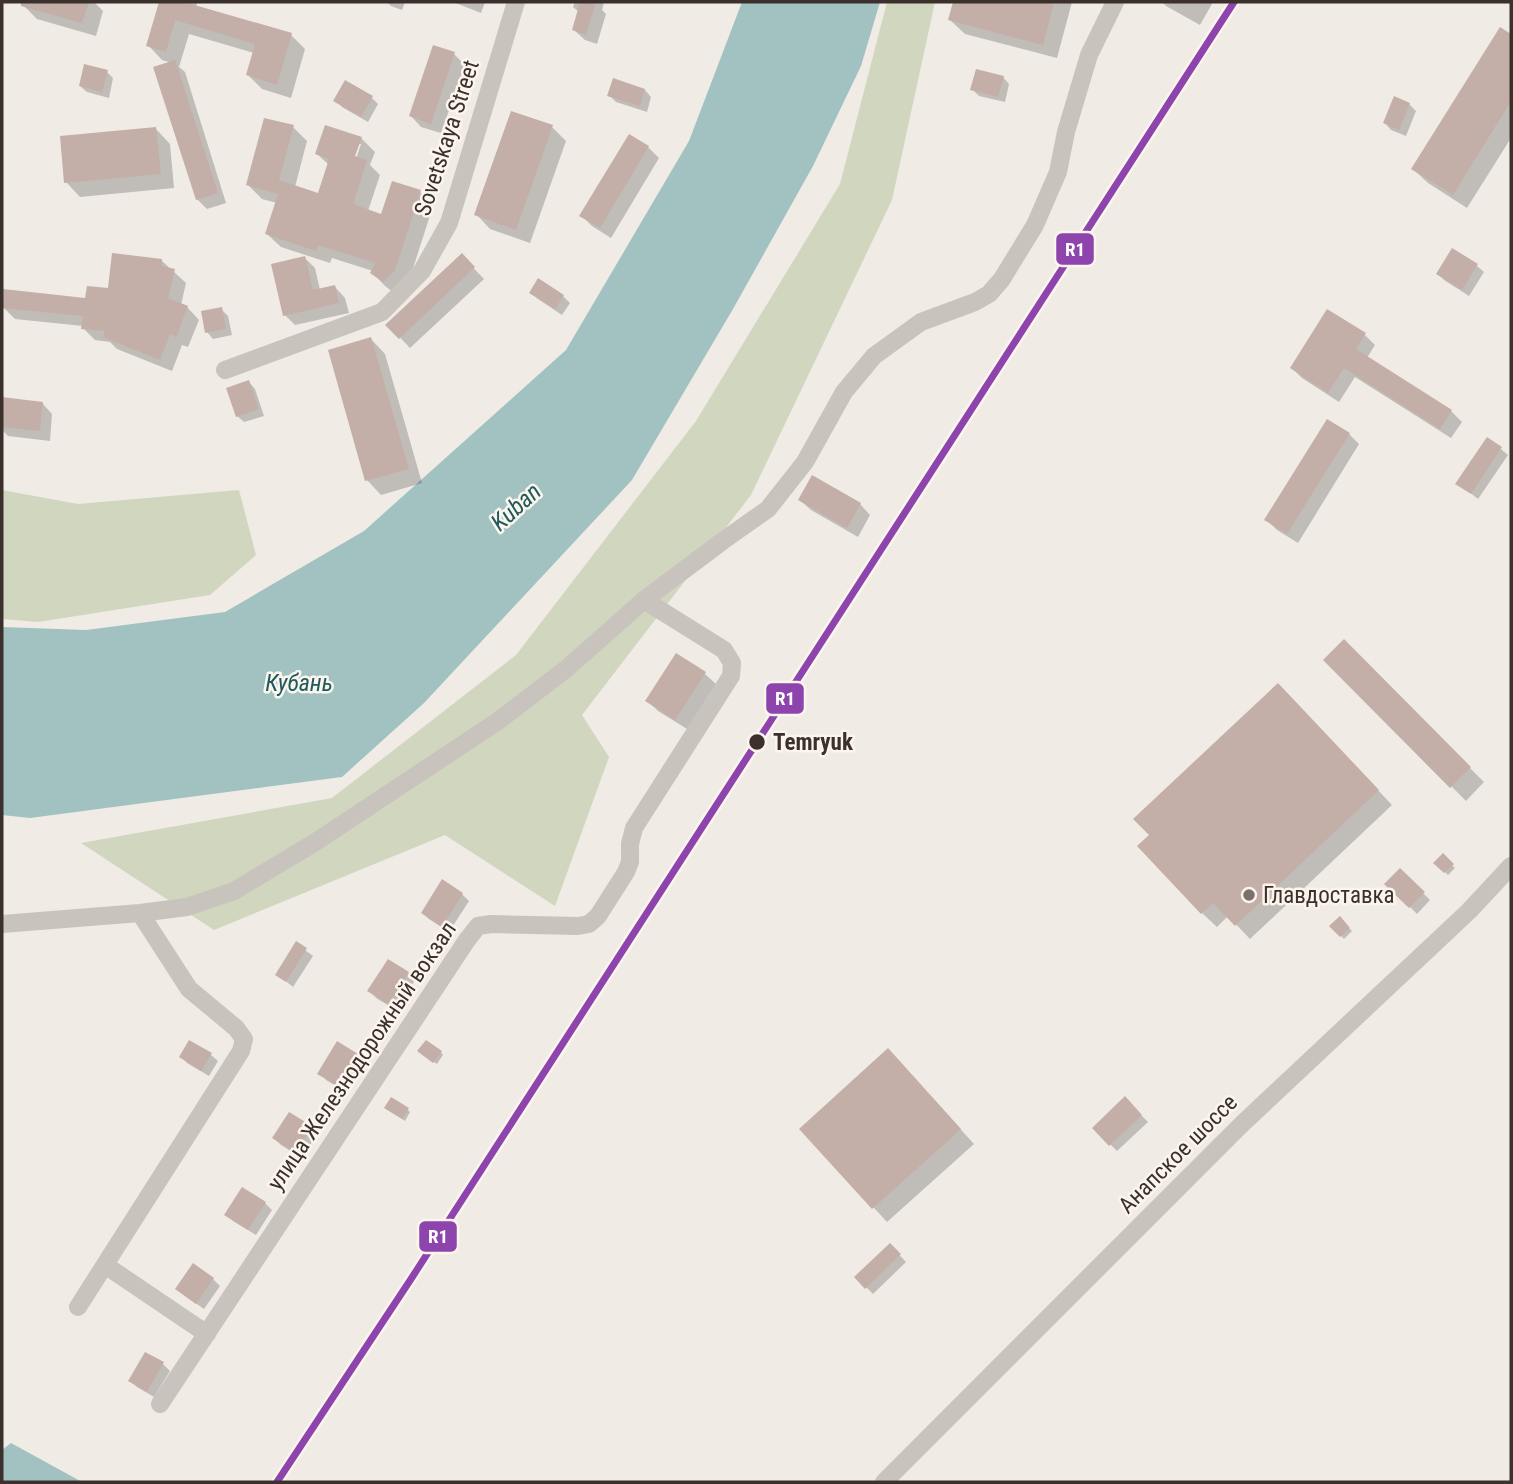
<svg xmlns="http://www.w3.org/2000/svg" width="1513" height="1484" font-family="'Roboto Condensed',sans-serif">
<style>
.green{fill:#d1d6bf}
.water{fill:#a1c2c1}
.shadow{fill:#0003;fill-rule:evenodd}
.building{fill:#c3afa7}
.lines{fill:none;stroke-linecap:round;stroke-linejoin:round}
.minor{stroke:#c9c3be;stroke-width:18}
.rail-1-casing{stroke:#fbf5ee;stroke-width:12}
.rail-1{stroke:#8e44ad;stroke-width:7}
.stop-dot{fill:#3b302b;stroke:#fbf5ee;stroke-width:2.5}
.poi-dot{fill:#7a716c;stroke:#fbf5ee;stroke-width:2.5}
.labels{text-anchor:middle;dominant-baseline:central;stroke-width:5;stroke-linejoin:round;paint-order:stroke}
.street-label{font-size:23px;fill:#3b302b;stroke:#fbf5ee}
.stop-label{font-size:23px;font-weight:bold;fill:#3b302b;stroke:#fbf5ee;text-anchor:start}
.poi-label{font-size:23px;fill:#3b302b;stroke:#fbf5ee;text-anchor:start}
.water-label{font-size:24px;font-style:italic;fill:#1f5a5e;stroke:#fbf5ee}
.line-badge{stroke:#fbf5ee;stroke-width:2.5}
.badge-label{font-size:19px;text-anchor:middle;font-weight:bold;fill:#fff}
</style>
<rect width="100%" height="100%" fill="#f0ebe5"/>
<!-- green -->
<path class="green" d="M887 2H935L892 200 751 495 582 715 609 757 555 906 445 835 214 930 81 843 332 798 516 655 696 421 840 184Z
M2 490 78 504 239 490 256 555 210 595 38 622 2 619Z"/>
<!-- water -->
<path class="water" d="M742 2H880L861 66 813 166 733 309 632 480 424 703 342 777 30 818 2 815V627L86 630 225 612 364 531 566 350 689 141Z
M11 1443 82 1482H2V1450Z"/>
<!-- shadow -->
<path class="shadow" d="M25 2H94L103 11 96 36 37 19 24 6Z
M161 2H196L197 3 196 7 291 35 305 49 291 98 262 89 248 75 254 53 189 34 179 67 185 72 226 203 207 209 197 199 172 63 162 60 148 45Z
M387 2H405L402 10 391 6Z
M453 2H485L481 13Z
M575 2H604L602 10 606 14 597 44 585 40 574 30 579 12 573 7Z
M955 2H1072L1057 58 965 34 950 20Z
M1162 2H1213L1200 25 1166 6Z
M1501 30 1511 36V138L1467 208 1428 183 1413 169Z
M454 54 465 65 441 133 421 127 411 116Z
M107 72 113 78 109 98 87 92 80 86Z
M1003 77 1009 84 1005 102 979 96 972 89Z
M645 90 651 97 647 112 616 102 609 95Z
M372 98 378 104 368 122 342 107 336 100Z
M1409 104 1416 111 1406 136 1391 130 1385 123Z
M293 127 307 141 295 187 319 195 329 165 317 154 361 138 375 152 370 165 380 175 368 211 382 216 420 192 433 206 408 284 397 295 385 286 372 272 373 271 332 258 330 263 281 247 267 234 277 203 262 199 248 185ZM358 144H361L354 165 351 164Z
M552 127 566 141 530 243 490 229 476 214Z
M156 129 170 144 174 188 80 197 66 182Z
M648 147 659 158 611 238 592 226 582 216Z
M1453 250 1477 266 1484 272 1469 296 1444 280 1438 273Z
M462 256 484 279 410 348 388 325Z
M305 258 315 268 320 290 335 287 345 298 349 313 295 325 285 315Z
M161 260 186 283 181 305 187 307 199 320 188 347 182 345 172 371 117 349 110 342 95 340 83 328V326L15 319 3 307 87 300 109 290Z
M531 292 563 296 570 303 562 315 538 299Z
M221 309 228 316 232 335 213 339 207 332Z
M1365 335 1375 345 1367 358 1451 411 1462 422 1451 438 1355 377 1339 402 1302 378 1292 368Z
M371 339 385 354 422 483 381 495 367 480 330 351Z
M249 382 255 389 264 416 244 422 237 416Z
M2 399 42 403 52 414 50 441 8 436 2 430Z
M1349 434 1359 444 1298 543 1277 530 1267 520Z
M1501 449 1508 455 1478 499 1458 483Z
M800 500 860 504 870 515 858 537 811 510Z
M1344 642 1484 782 1466 801 1326 660Z
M677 655 705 674 716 684 687 729 658 711 648 701Z
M1292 699 1392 805 1250 939 1228 916 1217 927 1202 913Z
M1443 856 1455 868 1448 875 1436 863Z
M1400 870 1430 900 1417 914 1387 884Z
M462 894 469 901 449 932 429 919 423 913Z
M1340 919 1352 931 1344 939 1332 926Z
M297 944 313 956 293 987 277 974Z
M408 973 415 980 396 1010 376 998 370 991Z
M190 1042 211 1055 218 1061 209 1076 187 1063 181 1056Z
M441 1052 443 1055 437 1064 422 1054Z
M357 1055 364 1062 346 1092 326 1080 320 1073Z
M902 1065 974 1144 887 1222 801 1129Z
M1125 1099 1148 1122 1117 1151 1094 1128Z
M389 1110H408L410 1112 405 1121Z
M311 1127 317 1134 302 1158 281 1145 274 1138Z
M243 1189 265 1203 272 1210 256 1235 233 1221 227 1214Z
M890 1245 906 1262 873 1294 856 1277Z
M213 1279 220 1286 204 1309 184 1295 177 1289Z
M146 1354 163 1364 170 1371 154 1397 137 1387 131 1381Z"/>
<!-- building -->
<path class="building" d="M21 2H89L82 23 21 6Z
M159 2H184L292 33 277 85 246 75 255 44 175 20 166 52 146 46Z
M580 2H596L586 35 572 30Z
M953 2H1054L1043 45 948 20Z
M1500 27 1511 34V101L1453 195 1411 169Z
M433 45 455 52 431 124 409 116Z
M175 60 218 193 196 200 153 67Z
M84 64 108 70 102 92 79 86Z
M976 69 1004 76 998 97 970 90Z
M613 78 645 89 640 106 607 96Z
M345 80 373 96 361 117 333 101Z
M1394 96 1410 103 1399 130 1383 123Z
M511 111 553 125 516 230 474 215Z
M264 118 294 125 279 180 318 193 329 159 315 154 325 125 362 137 355 156 367 160 353 204 381 214 392 181 421 190 395 270 383 282 370 273 375 263 318 245 316 251 265 234 278 194 246 185Z
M156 127 161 174 64 183 60 136Z
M629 134 649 146 600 228 579 216Z
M1452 248 1478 264 1462 290 1436 274Z
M112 253 162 259V266L175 269 168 298 188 306 176 337 170 334 160 360 103 337 105 331 81 329 83 316 2 308 3 289 85 298 87 286 108 288Z
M462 253 475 267 399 339 385 325Z
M305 256 313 290 335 285 339 303 283 316 271 264Z
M538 278 564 295 555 309 529 293Z
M222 307 226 329 205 333 201 311Z
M1327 309 1366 333 1356 349 1452 410 1440 429 1344 368 1328 393 1290 368Z
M371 337 409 469 365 481 328 350Z
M249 380 259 409 236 417 226 388Z
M2 397 43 402 40 431 2 427Z
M1327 419 1350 433 1287 534 1264 520Z
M1487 437 1502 447 1471 494 1455 484Z
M812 475 861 503 847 528 798 500Z
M1344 639 1471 767 1450 788 1323 660Z
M676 653 706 672 675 720 645 701Z
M1278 683 1379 790 1235 926 1213 903 1201 914 1137 846 1149 835 1133 819Z
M1443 853 1454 864 1444 873 1433 863Z
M1400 868 1425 892 1409 908 1384 884Z
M442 879 463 893 442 927 421 913Z
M1340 916 1350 928 1340 937 1329 926Z
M296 941 307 948 286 982 275 975Z
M388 959 409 972 388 1004 367 991Z
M189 1040 212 1053 201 1071 179 1057Z
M426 1040 442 1051 433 1063 417 1051Z
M337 1041 358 1054 338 1086 317 1074Z
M888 1048 961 1129 872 1209 799 1129Z
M1125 1096 1142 1115 1109 1146 1092 1128Z
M391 1097 409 1108 402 1119 384 1108Z
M289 1112 312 1126 295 1153 272 1138Z
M242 1187 266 1202 248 1230 224 1215Z
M890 1243 901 1254 865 1289 854 1277Z
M193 1263 214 1278 196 1304 175 1289Z
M145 1352 164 1362 147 1392 128 1381Z"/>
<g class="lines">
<!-- minor -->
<path class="minor" d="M225 370 382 312 422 271 449 223 516 2
M2 924 140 913 187 907 234 891 314 843 498 721 566 669 644 600 724 540 768 509 805 462 844 392 874 356 921 322 975 302 989 294 1002 279 1035 225 1058 172 1066 132 1089 55 1115 2
M105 1265 207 1334
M78 1307 241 1051 244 1039 236 1028 189 989 140 913
M160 1404 467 940 478 926 491 924 578 926 589 924 598 916 626 872 630 862V844L634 828 731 676 732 663 724 650 644 600
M884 1482 1241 1125 1469 911 1511 866"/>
<defs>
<path id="rail-1" d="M277 1482 411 1279 1234 2"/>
</defs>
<!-- rail-1 casing -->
<use href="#rail-1" class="rail-1-casing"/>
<!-- rail-1 -->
<use href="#rail-1" class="rail-1"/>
</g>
<!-- markers -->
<circle class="stop-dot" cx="757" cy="742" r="9"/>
<circle class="poi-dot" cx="1249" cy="895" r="7"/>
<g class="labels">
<!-- street labels -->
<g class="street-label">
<text transform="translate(447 138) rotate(-72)">Sovetskaya Street</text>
<text transform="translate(362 1056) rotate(-56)">улица Железнодорожный вокзал</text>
<text transform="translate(1178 1154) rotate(-45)">Анапское шоссе</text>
</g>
<!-- stop labels -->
<g class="stop-label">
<text x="773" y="742">Temryuk</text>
</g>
<!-- poi labels -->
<g class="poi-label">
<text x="1263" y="895">Главдоставка</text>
</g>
<!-- water labels -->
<g class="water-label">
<text transform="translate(516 507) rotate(-42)">Kuban</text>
<text x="299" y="683">Кубань</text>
</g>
</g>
<g class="line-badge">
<rect x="1055" y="232" width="40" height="34" rx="7" fill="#8e44ad"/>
<rect x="765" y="682" width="40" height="33" rx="7" fill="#8e44ad"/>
<rect x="418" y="1220" width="40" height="33" rx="7" fill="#8e44ad"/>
</g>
<g class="badge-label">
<text x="1075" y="256">R1</text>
<text x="785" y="705">R1</text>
<text x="438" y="1243">R1</text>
</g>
<!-- border -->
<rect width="1513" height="1484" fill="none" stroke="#3b302b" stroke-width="7"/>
</svg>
